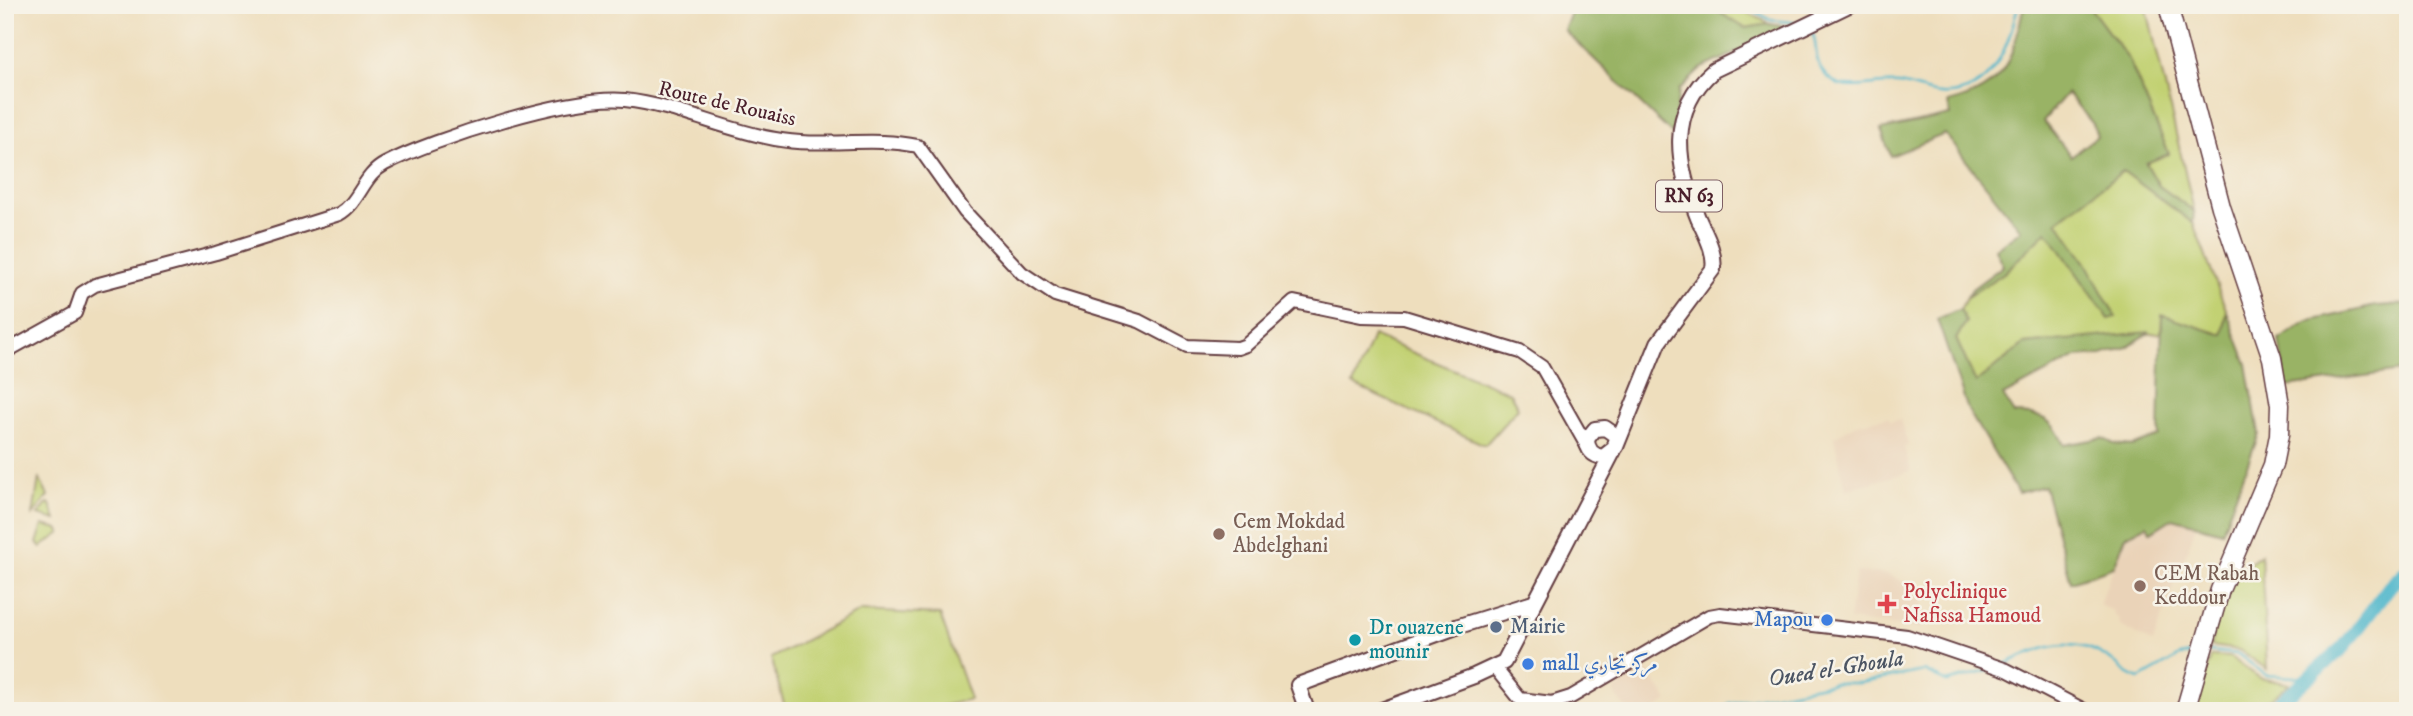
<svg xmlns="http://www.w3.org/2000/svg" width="2413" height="716" font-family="'IM FELL DW Pica',Amiri,serif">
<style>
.built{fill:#ead3b8}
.green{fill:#c2d173;stroke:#86784f;stroke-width:2}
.forest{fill:#99b365;stroke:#726948;stroke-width:2;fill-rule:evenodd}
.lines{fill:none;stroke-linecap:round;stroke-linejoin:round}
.stream{stroke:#4cb5ca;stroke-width:2.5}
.river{stroke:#4cb5ca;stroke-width:14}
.secondary-casing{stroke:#633c41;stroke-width:16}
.primary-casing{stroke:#633c41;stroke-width:18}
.highway-casing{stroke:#633c41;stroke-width:21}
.secondary{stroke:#fff;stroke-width:12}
.primary{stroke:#fff;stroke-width:14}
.highway{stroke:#fff;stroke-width:18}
.education-dot{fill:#8d6e63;stroke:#f7f3e8;stroke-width:2.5}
.health-dot{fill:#e0444e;stroke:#f7f3e8;stroke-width:2.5}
.shop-dot{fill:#3f7fe0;stroke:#f7f3e8;stroke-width:2.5}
.service-dot{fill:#5c6f8a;stroke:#f7f3e8;stroke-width:2.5}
.culture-dot{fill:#0f9aa8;stroke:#f7f3e8;stroke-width:2.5}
.labels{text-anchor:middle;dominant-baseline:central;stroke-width:5;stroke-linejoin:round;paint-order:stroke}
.shield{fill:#f7f3e8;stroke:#7e5f64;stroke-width:2}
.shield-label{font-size:19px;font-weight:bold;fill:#4a1f2b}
.street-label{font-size:21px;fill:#4a1f2b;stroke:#f7f3e8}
.education-label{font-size:21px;fill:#785e54;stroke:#f7f3e8;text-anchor:start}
.health-label{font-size:21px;fill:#be3a42;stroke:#f7f3e8;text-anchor:start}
.shop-label{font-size:21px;fill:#366cbe;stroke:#f7f3e8;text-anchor:end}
.service-label{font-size:21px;fill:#4e5e75;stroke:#f7f3e8;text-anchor:start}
.culture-label{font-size:21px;fill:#0d838f;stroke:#f7f3e8;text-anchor:start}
.water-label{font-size:23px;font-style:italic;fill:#4b5463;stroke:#f7f3e8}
</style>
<rect width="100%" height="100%" fill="#f7f3e8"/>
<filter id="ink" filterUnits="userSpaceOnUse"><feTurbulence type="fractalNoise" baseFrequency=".0143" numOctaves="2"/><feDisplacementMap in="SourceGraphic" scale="14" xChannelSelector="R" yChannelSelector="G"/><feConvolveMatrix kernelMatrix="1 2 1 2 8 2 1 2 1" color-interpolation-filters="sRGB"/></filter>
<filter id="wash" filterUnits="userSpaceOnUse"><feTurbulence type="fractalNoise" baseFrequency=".00686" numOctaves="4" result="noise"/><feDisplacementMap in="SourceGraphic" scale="28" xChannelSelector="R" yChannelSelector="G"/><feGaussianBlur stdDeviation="1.57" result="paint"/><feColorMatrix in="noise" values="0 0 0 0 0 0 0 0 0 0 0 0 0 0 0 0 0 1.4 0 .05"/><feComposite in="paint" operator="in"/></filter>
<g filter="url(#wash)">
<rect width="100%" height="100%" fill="#eedebd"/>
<!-- built -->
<path class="built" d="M1888 417 1890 422 1900 419 1908 445 1904 447 1911 471 1846 490 1834 437 1857 424Z
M2173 517 2196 526 2153 643 2119 625 2120 620 2113 614 2114 611 2099 605 2126 536 2147 525 2151 532Z
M1856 572 1888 574 1922 593 1921 629 1849 620Z
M1646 669 1668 701 1653 711H1627L1614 691Z"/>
<!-- green -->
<path class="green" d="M1707 5H1734L1770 24 1745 28Z
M2088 5H2146L2194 211 2159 186 2146 163 2169 154 2129 60Z
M2123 171 2193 223 2227 312 2223 335 2162 316 2161 333 2024 344 1976 383 1956 339 1966 322 1960 309 1967 297 2005 272 2047 230 2069 259 2086 263 2057 221Z
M1373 336 1510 393 1518 408 1485 445 1353 385Z
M39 478 48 496 33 515Z
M48 503 50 504 56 520 38 515Z
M43 525 58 529 61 533 41 547 37 543Z
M2261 555 2267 669 2239 650 2210 646 2231 577Z
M861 611 940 615 970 699 924 711H786L771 658Z
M2211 656 2230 657 2260 678 2290 684 2254 711H2195Z"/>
<!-- forest -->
<path class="forest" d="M1574 5H1707L1745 28 1770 24 1791 28 1702 68 1679 90 1673 135 1564 30Z
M2024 5H2088L2129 60 2169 154 2146 163 2159 186 2194 211 2193 223 2123 171 2057 221 2086 263 2116 317 2109 319 2047 231 2005 272 1967 297 1972 289 2003 266 1995 249 2021 230 1945 134 1891 156 1881 130 1950 115 1948 103C2007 88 2012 60 2024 5ZM2067 93 2093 124 2097 136 2071 156 2043 121Z
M2408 304V370L2286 387 2279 340 2306 322 2376 306Z
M1960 309 1966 322 1956 339 1976 383 2024 344 2150 332 2127 347 2102 355 2076 357 2003 396 2014 414C2043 415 2052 417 2064 445L2102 438 2114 444 2132 446 2159 436 2162 315 2223 335 2227 312 2247 364 2259 434 2222 532 2173 518 2151 532 2147 525 2126 536 2114 567 2071 582 2044 486 2018 493 1968 410 1937 319Z"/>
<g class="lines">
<!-- stream -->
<path class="stream" d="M1744 5 1771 20 1800 23
M1811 29C1822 53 1807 66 1839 85 1858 90 1879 82 1899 84 1913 86 1926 93 1941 94 1992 97 2009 46 2018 5
M2209 651 2238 654 2266 675 2308 678
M2003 665C2037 649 2070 634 2105 656 2118 664 2125 675 2140 679L2180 656 2196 653
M1716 711 1730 703 1834 683H1860L1924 671 1947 682 1991 670"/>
<!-- river -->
<path class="river" d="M2270 711 2343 648 2390 586 2408 569"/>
</g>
</g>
<g filter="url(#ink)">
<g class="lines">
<defs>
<path id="secondary" d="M5 352 75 313 82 293 95 285 216 253 339 214C360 202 363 175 385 164 435 138 571 95 625 100 677 106 724 130 775 139 822 148 872 136 918 146L965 212 1022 273 1055 295 1139 321 1187 346 1238 348 1246 345 1294 302 1361 316 1404 317 1520 352 1542 367 1587 446
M1495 668 1520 699 1552 703 1571 697 1709 616 1720 614 1907 636 2007 670 2086 711"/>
<path id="primary" d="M1616 447 1615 435 1605 428 1595 429 1587 439C1587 450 1593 456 1603 457L1616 447 1658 343 1661 339 1713 269C1716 252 1705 234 1698 218 1677 166 1666 111 1714 70L1849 5
M1307 711 1298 685 1459 626 1533 603
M1379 711 1474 676 1504 662 1614 450"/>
<path id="highway" d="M2168 5 2221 207 2272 358 2280 405 2279 435 2273 465 2220 590 2185 711"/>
</defs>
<!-- secondary casing -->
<use href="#secondary" class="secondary-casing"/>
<!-- primary casing -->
<use href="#primary" class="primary-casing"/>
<!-- highway casing -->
<use href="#highway" class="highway-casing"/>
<!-- secondary -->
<use href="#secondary" class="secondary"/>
<!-- primary -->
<use href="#primary" class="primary"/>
<!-- highway -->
<use href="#highway" class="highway"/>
</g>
</g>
<!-- markers -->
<g class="education-dot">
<circle cx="1219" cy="534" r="7"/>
<circle cx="2140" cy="586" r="7"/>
</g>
<path class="health-dot" d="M1883.5 593.5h7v7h7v7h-7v7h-7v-7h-7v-7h7z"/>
<g class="shop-dot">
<circle cx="1827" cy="620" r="7"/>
<circle cx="1528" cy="664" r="7"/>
</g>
<circle class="service-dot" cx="1496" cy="627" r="7"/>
<circle class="culture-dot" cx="1355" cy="640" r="7"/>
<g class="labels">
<!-- shield labels -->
<rect class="shield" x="1656" y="180.5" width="66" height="31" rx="5"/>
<g class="shield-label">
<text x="1689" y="196">RN 63</text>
</g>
<!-- street labels -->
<g class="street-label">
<text transform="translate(727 104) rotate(13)">Route de Rouaiss</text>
</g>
<!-- education labels -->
<g class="education-label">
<text x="1233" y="522">Cem Mokdad<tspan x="1233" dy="24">Abdelghani</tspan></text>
<text x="2154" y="574">CEM Rabah<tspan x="2154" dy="24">Keddour</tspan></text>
</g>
<!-- health labels -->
<g class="health-label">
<text x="1903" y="592">Polyclinique<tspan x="1903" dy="24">Nafissa Hamoud</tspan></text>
</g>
<!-- shop labels -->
<g class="shop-label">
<text x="1813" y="620">Mapou</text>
<text x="1542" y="664" text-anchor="start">mall مركز تجاري</text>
</g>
<!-- service labels -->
<g class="service-label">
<text x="1510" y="627">Mairie</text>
</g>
<!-- culture labels -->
<g class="culture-label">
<text x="1369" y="628">Dr ouazene<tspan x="1369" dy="24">mounir</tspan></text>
</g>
<!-- water labels -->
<g class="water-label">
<text transform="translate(1836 669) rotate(-9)">Oued el-Ghoula</text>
</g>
</g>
<!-- margin -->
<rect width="2413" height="716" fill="none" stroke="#f7f3e8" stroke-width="28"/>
</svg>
